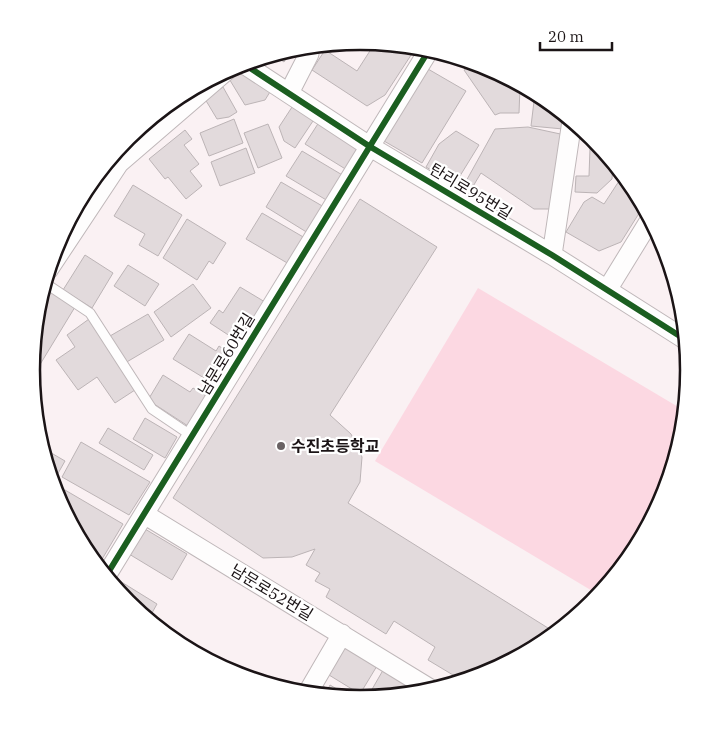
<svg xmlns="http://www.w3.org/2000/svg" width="720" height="741" font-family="'IBM Plex Serif','Noto Sans KR',serif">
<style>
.green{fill:#fcd8e2}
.building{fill:#e2dadc;stroke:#bcb4b6}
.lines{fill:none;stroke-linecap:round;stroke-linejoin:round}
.service-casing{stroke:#bfb7b9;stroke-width:11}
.minor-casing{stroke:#bfb7b9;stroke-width:21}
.service{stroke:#fefdfd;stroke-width:9}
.minor{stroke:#fefdfd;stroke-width:19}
.cycleway-casing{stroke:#fff;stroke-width:9}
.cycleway{stroke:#1b5e20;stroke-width:6}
.poi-dot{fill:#696163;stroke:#fff;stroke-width:2}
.labels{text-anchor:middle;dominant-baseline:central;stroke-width:4.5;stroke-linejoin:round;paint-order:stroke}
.street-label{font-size:16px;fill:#1b1416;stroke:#fff}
.poi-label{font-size:16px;font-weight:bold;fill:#1b1416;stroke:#fff;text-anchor:start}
.rim{fill:none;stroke:#1b1416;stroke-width:2.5}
</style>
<rect width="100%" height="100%" fill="#faf1f3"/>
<!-- green -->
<path class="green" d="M478 288 685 411 682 435 664 497 633 553 599 595 375 461Z"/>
<!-- building -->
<path class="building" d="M375 43 411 47 415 49 385 95 367 106 312 70 325 50 357 71Z
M292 49 284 62 274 55Z
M474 63 486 67 517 83 520 87 519 113H500L495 115 464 70Z
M241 67 273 87 265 100 245 105 228 77Z
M428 69 466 91 422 163 384 141Z
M223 87 237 112 229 117 217 119 205 99Z
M535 93 543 97 565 115 563 129 531 126Z
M294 104 315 118 295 148 284 141 279 127Z
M234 119 243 143 209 156 200 133Z
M321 119 363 144 347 170 305 144Z
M268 124 282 158 258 168 244 133Z
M528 127 565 135 553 209H534L481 173 472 188 465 183 495 129Z
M185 130 192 139 184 145 199 164 190 171 202 186 186 199 168 177 165 179 149 159Z
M456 131 479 145 455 184 426 167 439 144Z
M246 148 255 173 220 186 211 162Z
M590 148 601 149 613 163 612 179 597 193 575 192 576 176H589Z
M302 151 344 176 328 201 286 176Z
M619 181 635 191 643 207 621 242 599 251 566 232 584 202 592 197 604 204Z
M281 182 324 207 308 233 266 207Z
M133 185 182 215 158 256 139 245 145 234 114 216Z
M360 199 437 247 330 415 351 434 362 457 360 482 348 503 556 633 542 644 486 674 463 681 428 660 435 647 394 621 386 634 326 597 330 589 315 581 320 573 306 565 315 549 292 557 263 558 173 498Z
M262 213 305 238 289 264 246 239Z
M187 219 226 243 213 264 209 261 197 280 163 258Z
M85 255 113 273 92 308 63 290Z
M128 265 159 284 145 306 114 286Z
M193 284 211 308 171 337 154 312Z
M240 287 265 302 239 342 210 323 219 310 223 313Z
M51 292 75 307 33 376 31 370 38 306 42 297Z
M148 314 164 340 125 363 110 336Z
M89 319 135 390 115 403 97 377 78 390 56 360 75 347 67 335Z
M189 334 216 351 219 346 232 355 214 384 173 359Z
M163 375 190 392 193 388 206 396 188 426 148 400Z
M145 418 177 437 165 458 133 439Z
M108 428 153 455 144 470 99 443Z
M81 442 150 482 129 515 62 477Z
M41 447 65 461 52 484Z
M65 490 123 524 98 566 86 553 58 500Z
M145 529 187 554 172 580 129 554Z
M115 578 157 604 148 620 127 603 112 584Z
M346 646 380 661 360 694 329 675Z
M386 665 415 688 412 694 367 698Z
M330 685 352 698 318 695 323 686 328 689Z"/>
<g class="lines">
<defs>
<path id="service" d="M45 283 90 313 152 409 192 436"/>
<path id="minor" d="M244 64 369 146 552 255 686 340
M289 93 309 54 308 47
M552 255 572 121
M48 270 119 163 227 70
M607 290 650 220
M144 514 432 690
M106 576 429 50
M307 694 342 634"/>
</defs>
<!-- service casing -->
<use href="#service" class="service-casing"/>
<!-- minor casing -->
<use href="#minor" class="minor-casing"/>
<!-- service -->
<use href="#service" class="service"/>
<!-- minor -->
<use href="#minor" class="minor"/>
<defs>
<path id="cycleway" d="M244 64 369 146 552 255 686 340
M106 576 429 50"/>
</defs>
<!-- cycleway casing -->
<use href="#cycleway" class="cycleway-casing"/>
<!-- cycleway -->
<use href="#cycleway" class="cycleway"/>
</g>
<!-- markers -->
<circle class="poi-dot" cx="281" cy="446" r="5"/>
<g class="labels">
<!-- street labels -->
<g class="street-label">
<text transform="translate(471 191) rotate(31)">탄리로95번길</text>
<text transform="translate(226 354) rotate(-59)">남문로60번길</text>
<text transform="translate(272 592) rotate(31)">남문로52번길</text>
</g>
<!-- poi labels -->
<g class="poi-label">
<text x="291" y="446">수진초등학교</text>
</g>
</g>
<!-- crop -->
<path d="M0 0H720V741H0ZM40 370a320 320 0 1 1 640 0a320 320 0 1 1-640 0Z" fill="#fff" fill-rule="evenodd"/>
<path class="rim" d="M40 370a320 320 0 1 1 640 0a320 320 0 1 1-640 0Z"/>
<!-- scale -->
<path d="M540 42v8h72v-8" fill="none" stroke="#1b1416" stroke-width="2.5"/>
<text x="548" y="42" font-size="15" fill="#1b1416" stroke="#ffffff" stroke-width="4" paint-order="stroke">20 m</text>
</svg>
